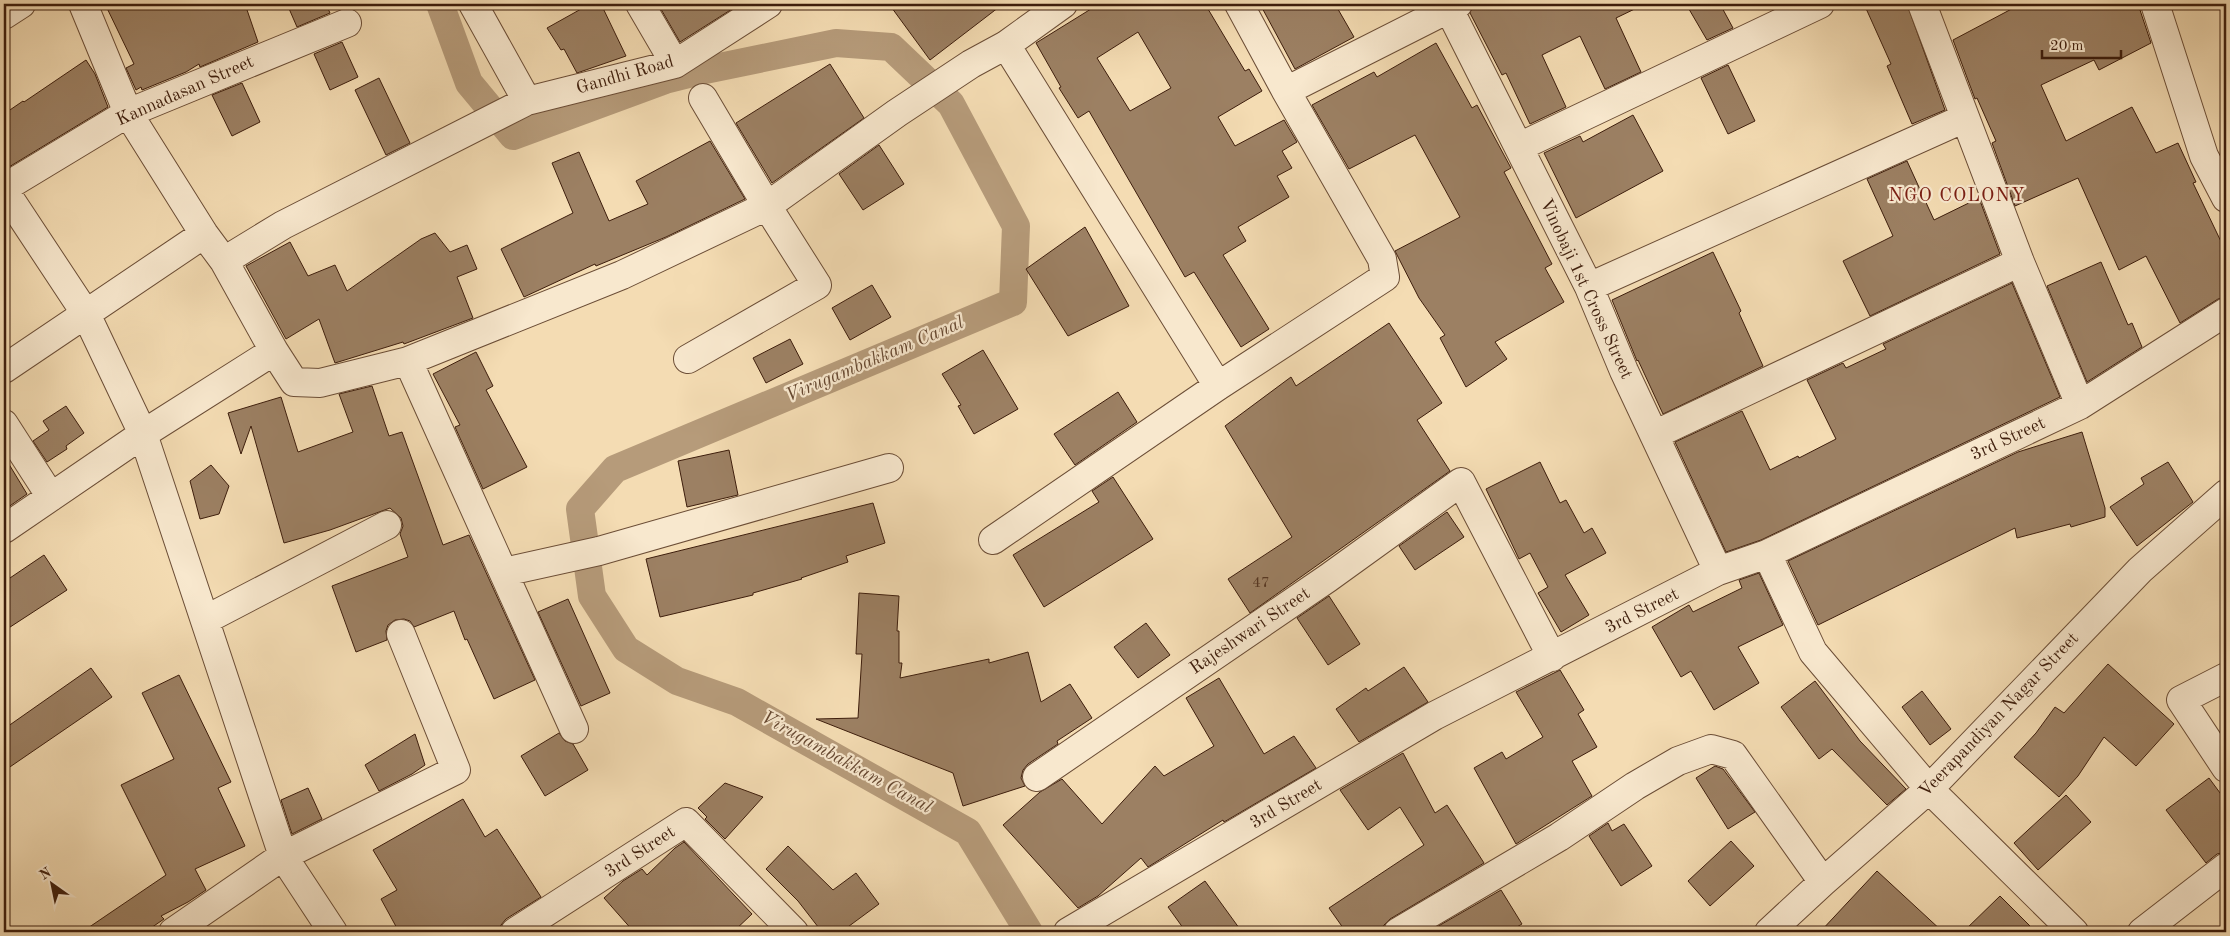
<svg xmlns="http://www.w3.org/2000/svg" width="2230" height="936" font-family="'Old Standard TT',serif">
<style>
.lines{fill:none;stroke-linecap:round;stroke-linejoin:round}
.canal{stroke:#b69b7a;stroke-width:28}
.building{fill:#9c8063;stroke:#3d1d0c;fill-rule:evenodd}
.minor-casing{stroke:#6b4d36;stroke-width:30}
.minor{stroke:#f8e8ce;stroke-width:28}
.labels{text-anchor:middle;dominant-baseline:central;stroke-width:4.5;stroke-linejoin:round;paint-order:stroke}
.number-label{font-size:15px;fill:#553622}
.street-label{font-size:18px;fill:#3d1d0c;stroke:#f8e8ce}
.neighbourhood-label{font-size:19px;letter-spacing:1px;fill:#7a1f14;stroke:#f8e8ce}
.water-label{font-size:19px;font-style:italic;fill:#674932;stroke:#f8e8ce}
</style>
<rect width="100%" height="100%" fill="#f4dcb3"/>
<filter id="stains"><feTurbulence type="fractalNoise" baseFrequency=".004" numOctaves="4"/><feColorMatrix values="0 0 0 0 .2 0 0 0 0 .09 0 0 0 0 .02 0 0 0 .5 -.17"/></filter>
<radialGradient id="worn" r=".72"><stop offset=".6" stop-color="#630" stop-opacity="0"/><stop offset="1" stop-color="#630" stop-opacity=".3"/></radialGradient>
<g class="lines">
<!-- canal -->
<path class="canal" d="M440 4 469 83 513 136 665 80 705 70 836 43 891 47 951 104 1016 226 1013 302 615 469 580 509 592 596 626 649 677 681 737 702 968 832 1029 932"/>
</g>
<!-- building -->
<path class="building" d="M105 4H245L258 42 200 67 199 64 186 72 142 90 141 87 136 90 126 68 134 64Z
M287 4H326L330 13 297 27Z
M590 4H601L626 56 577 73 564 49 561 50 547 28Z
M658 4H740L680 42Z
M889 4H1003L930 60Z
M1099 4H1205L1245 71 1249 69 1262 91 1218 117 1235 146 1284 120 1297 142 1282 151 1292 168 1277 176 1289 197 1238 227 1246 241 1223 255 1269 329 1241 347 1194 272 1185 277 1089 111 1078 118 1059 88 1061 87 1036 43ZM1138 32 1171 88 1130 111 1097 58Z
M1260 4H1335L1354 37 1295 69Z
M1473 4H1645L1616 18 1641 72 1605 89 1580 36 1542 55 1566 107 1530 124 1506 73 1502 75 1470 13Z
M1686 4H1720L1733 28 1707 40Z
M1864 4H1907L1945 110 1912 124 1887 66 1891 64Z
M2021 4H2138L2151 43 2099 70 2094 60 2041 85 2066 141 2132 107 2156 153 2178 143 2196 182 2193 183 2226 252V297L2218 299 2180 323 2146 256 2119 270 2078 178 2015 206 1992 143 1996 141 1977 98 1975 99 1953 40Z
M342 42 358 77 330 90 314 54Z
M1436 43 1472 108 1477 105 1511 168 1504 172 1552 264 1545 268 1564 302 1495 342 1507 359 1466 387 1440 338 1445 335 1419 298 1395 251 1460 217 1426 155 1415 135 1349 169 1312 105 1374 72 1377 77Z
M86 60 95 74 108 107 4 170V114L23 101 24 102Z
M830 64 864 118 772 183 736 123Z
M1728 65 1755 121 1728 134 1701 78Z
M379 78 410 143 386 155 355 90Z
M242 83 260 122 232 136 212 95Z
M1633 115 1663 171 1576 218 1544 153 1580 136 1583 142Z
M710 141 745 199 666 237 596 266 595 264 524 297 501 249 573 213 552 163 579 152 609 221 648 204 636 181Z
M879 145 904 184 863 210 839 174Z
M1907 161 1934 220 1979 198 2000 254 1870 316 1843 261 1893 236 1867 179Z
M1085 227 1129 306 1068 336 1026 269Z
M435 233 450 252 467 245 477 269 457 277 473 318 404 344 403 342 335 363 319 319 286 339 246 266 290 242 308 276 335 265 347 291 421 239Z
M1713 252 1741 311 1739 313 1763 366 1663 414 1638 360 1637 361 1612 300Z
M2101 262 2128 325 2132 323 2142 347 2087 382 2047 286Z
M2012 283 2060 397 1761 540 1726 552 1675 442 1742 411 1770 470 1798 456 1799 458 1836 439 1807 380 1843 363 1846 368 1886 349 1883 344Z
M872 285 891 317 850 340 832 308Z
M1389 323 1442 403 1417 420 1450 471 1250 613 1228 579 1292 537 1225 426 1291 377 1296 386Z
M790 339 803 364 766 383 753 358Z
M983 350 1018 409 974 434 958 406 961 405 942 374Z
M476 352 493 386 486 390 527 467 483 489 455 427 460 425 433 374Z
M372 386 389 436 402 432 443 545 469 535 535 680 494 699 467 639 465 640 454 611 414 627 410 621 404 619 395 620 388 625 386 631 387 640 356 652 332 586 408 557 400 534 403 526 401 518 390 508 330 530 284 543 251 426 241 454 228 413 281 397 298 452 353 432 339 394Z
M1118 392 1137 422 1075 465 1054 434Z
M66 406 84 433 66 446 67 449 47 462 33 441 49 430 43 421Z
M2082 432 2105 508V517L2071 527 2070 524 2017 538 2015 528 1818 625 1788 561 2018 452Z
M729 450 738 495 687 507 678 461Z
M4 456 27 494 4 510Z
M1540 462 1560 503 1566 500 1584 533 1592 528 1606 553 1565 575 1589 615 1561 632 1538 593 1548 587 1530 553 1519 559 1486 489Z
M2168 462 2193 502 2137 546 2110 507 2144 484 2141 478Z
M211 465 229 486 219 514 200 519 190 481Z
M1113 477 1153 539 1044 607 1013 555 1099 502 1092 491Z
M873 503 885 543 846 556 848 562 801 578 802 579 753 593V595L660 617 646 559Z
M1447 512 1464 537 1415 570 1399 546Z
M44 555 67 590 4 631V582Z
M1759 573 1783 625 1738 647 1759 683 1714 710 1691 671 1681 677 1652 627 1689 605 1693 612 1742 588 1739 580Z
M859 593 899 596 897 631H899V663H902L900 678 989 659V663L1028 652 1041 702 1070 684 1092 718 1057 741 1058 744 1028 764 1023 770 1021 778 1025 786 963 806 953 773 816 719 858 718 862 654H856Z
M1329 596 1360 644 1328 665 1297 618Z
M568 599 610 693 581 706 538 612Z
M1146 623 1170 655 1138 678 1114 647Z
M2108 664 2174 724 2136 766 2104 737 2078 776 2059 797 2014 757 2036 733 2055 707 2064 713Z
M1404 667 1428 702 1359 742 1336 709 1366 688 1368 691Z
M91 668 112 697 4 771V729Z
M1560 670 1584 710 1578 714 1597 747 1572 761 1592 796 1516 844 1474 768 1502 752 1506 759 1543 737 1516 692Z
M179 675 231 782 218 788 245 846 195 869 206 890 188 902 161 916 164 919 145 932H82L166 875 121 785 174 759 142 693Z
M1219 678 1264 754 1294 736 1316 768 1224 822 1223 820 1148 867 1141 858 1098 896 1078 908 1003 825 1040 792 1062 779 1102 824 1155 766 1164 776 1214 746 1186 698Z
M1815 681 1860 741 1906 789 1887 805 1832 749 1819 759 1781 707Z
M1922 691 1951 729 1930 745 1902 707Z
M559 733 565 741 573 744 588 770 545 796 521 756Z
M415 734 425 765 412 774 379 791 365 765Z
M1403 753 1435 813 1447 805 1484 863 1390 919 1384 925 1382 932H1346L1329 908 1424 845 1400 807 1368 830 1340 790Z
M1715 766 1723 769 1755 812 1728 829 1696 778Z
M2209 778 2226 801V852L2217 854 2206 863 2166 810Z
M725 783 763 797 725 839 705 819 707 817 698 808Z
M308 788 322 819 292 834 281 800Z
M2066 795 2091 822 2038 870 2014 843Z
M463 799 485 837 497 829 541 897 506 919 501 925 499 932H399L381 899 397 890 373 850Z
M1608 823 1612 831 1624 824 1652 866 1621 886 1589 836Z
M1731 841 1754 866 1710 906 1688 881Z
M684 842 752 914 733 932H634L604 898 623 881 642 869 647 875 675 848Z
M788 846 833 890 856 873 879 904 841 932H822L798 901 766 869Z
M1877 871 1943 932H1820Z
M1205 881 1242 932H1186L1168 907Z
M1501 890 1522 924 1508 932H1428Z
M2000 896 2036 932H1963Z"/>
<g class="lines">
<defs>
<path id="minor" d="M83 4 128 113 204 234 224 261 274 351 294 382 320 383 408 361 622 275 767 206 897 113 971 64 1006 45 1063 4
M473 4 527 101
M640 4 675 64
M1922 4 2020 262 2080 405
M2155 4 2204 156 2226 198
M1449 9 1589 287 1624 371 1718 571
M4 15 21 4
M1006 45 1218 386
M1286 91 1458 4
M1519 147 1820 4
M4 188 128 113 347 23
M4 190 86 314 143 434 283 856 333 932
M224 261 283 225 527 101 675 64 768 4
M1589 287 1965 118
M688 359 817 285 767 206 703 98
M408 361 574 729
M4 369 204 234
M4 424 51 497
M1654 435 2020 262
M4 529 143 434 274 351
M993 540 1218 386 1385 277 1382 259 1286 91 1239 4
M1767 554 1813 652 1929 789 2074 932
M504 572 599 551 889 468
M205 620 387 525
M2226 677 2181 700 2226 768
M1037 777 1328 578 1461 482 1552 657
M173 932 283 856 456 770 401 634
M515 932 686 822 794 932
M1068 932 1434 716 1718 571 1767 554 2080 405 2226 312
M1398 932 1559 837 1635 786 1678 761 1711 749 1733 755 1823 882
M1769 932 1823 882 1929 789 2140 570 2226 494
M2142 932 2226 867"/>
</defs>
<!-- minor casing -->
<use href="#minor" class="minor-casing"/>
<!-- minor -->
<use href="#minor" class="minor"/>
</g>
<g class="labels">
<!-- number labels -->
<g class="number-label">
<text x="1261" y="583">47</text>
</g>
<!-- street labels -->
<g class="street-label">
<text transform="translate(625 75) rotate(-16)">Gandhi Road</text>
<text transform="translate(185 91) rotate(-24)">Kannadasan Street</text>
<text transform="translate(1586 289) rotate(65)">Vinobaji 1st Cross Street</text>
<text transform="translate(2008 439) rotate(-25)">3rd Street</text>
<text transform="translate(1642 611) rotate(-27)">3rd Street</text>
<text transform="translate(1250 631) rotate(-34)">Rajeshwari Street</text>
<text transform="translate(1999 715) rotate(-46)">Veerapandiyan Nagar Street</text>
<text transform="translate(1286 804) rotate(-31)">3rd Street</text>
<text transform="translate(640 852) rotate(-33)">3rd Street</text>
</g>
<!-- neighbourhood labels -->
<g class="neighbourhood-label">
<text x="1957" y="196">NGO COLONY</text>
</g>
<!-- water labels -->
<g class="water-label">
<text transform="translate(875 360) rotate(-23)">Virugambakkam Canal</text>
<text transform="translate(846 763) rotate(29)">Virugambakkam Canal</text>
</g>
</g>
<!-- margin -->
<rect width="2230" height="936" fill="none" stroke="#f4dcb3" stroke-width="20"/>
<rect x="5" y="5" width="2220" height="926" fill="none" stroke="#3d1d0c" stroke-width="2.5"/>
<rect x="10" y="10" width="2210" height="916" fill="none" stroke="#3d1d0c"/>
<!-- north arrow -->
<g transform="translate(52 884) rotate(327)" stroke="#f8e8ce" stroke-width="4" paint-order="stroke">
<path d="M0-4L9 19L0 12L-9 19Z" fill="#3d1d0c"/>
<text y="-8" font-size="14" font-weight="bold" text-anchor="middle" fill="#3d1d0c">N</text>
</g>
<!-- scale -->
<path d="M2042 50v8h79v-8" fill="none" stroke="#3d1d0c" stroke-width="2.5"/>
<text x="2050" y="50" font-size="15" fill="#3d1d0c" stroke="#f8e8ce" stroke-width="4" paint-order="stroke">20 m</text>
<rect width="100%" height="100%" filter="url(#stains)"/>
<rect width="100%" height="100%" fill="url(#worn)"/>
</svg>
